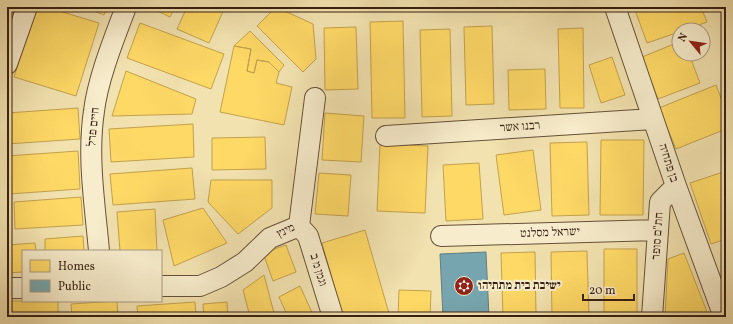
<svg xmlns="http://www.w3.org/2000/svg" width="733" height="324" font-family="Vollkorn,'Frank Ruhl Libre',serif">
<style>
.homes{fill:#ffd966;stroke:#c3a14d}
.public{fill:#76a5af;stroke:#637d80}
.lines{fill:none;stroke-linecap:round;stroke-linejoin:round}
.minor-casing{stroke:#665039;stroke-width:22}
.minor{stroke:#f7eccb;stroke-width:20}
.labels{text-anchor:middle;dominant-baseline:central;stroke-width:4;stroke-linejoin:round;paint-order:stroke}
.street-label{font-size:12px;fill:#371f12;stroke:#f7eccb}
.poi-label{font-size:12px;font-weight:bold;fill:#371f12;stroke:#f7eccb;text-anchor:start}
</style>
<rect width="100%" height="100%" fill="#f2e2af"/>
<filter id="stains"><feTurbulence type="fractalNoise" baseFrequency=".005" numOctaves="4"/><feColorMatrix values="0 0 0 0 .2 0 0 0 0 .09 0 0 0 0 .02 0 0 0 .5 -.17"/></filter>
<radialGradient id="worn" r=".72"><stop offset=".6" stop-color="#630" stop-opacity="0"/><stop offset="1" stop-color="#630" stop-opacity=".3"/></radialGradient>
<!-- homes -->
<path class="homes" d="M35 7H46L99 23 76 96 14 77Z
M84 7H107L104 15Z
M149 7H175L170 17Z
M187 7H225L209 43 177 29Z
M276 7 313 24 316 59 303 72 257 26Z
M643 7H701L707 22 685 30H679V32L647 43 635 10Z
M7 10 14 12 8 35H7Z
M403 21 405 118H372L370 22Z
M140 23 224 54 211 89 127 58Z
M492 26 494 104 466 105 464 27Z
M356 27 358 89 325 90 324 28Z
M583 28 584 108H560L558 29Z
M450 29 452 116 422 117 420 30Z
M250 31 284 65 279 72 269 62 257 60 254 73 247 71 251 49 234 46Z
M679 42V54H689L700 83 658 99 642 57Z
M234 46 251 49 247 71 254 73 257 60 269 62 279 72 276 83 292 87 284 125 220 112Z
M612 57 625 95 601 103 589 65Z
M545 69 546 109 509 110 508 70Z
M126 71 196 99 192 114 112 116Z
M716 85 726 111V129L676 149 659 108Z
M78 108 80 139 7 144V113Z
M325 113 364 116 361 162 322 160Z
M193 124 194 157 111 162 109 129Z
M265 137 266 169 212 170V138Z
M601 140H644L643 215H600Z
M587 142 589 215 552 216 550 143Z
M380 144 428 146 425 213 377 211Z
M533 150 541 210 504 215 496 155Z
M78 151 80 189 9 194 7 156Z
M479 163 483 219 446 221 443 165Z
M192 168 195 199 113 205 110 174Z
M723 172 726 180V239L711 244 690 183Z
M319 173 351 175 348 216 315 214Z
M211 180H272V208L238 234 208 202Z
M81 197 83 225 15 229 14 202Z
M203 208 227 243 174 266 163 220Z
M155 209 157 251H120L117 212Z
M365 230 390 317H343L322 243Z
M83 236 84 251H45V239Z
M35 243 36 251H23V272L7 273V245Z
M286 245 296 272 273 281 263 253Z
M604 249H637V317H604Z
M587 251 589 317H552L551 252Z
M535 252 536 317H503L501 253Z
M684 253 709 317H665L668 259Z
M264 275 275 317H250L243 290Z
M300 286 314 317H288L279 297Z
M399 290 431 291 430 317H398Z
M12 301H58V317H12Z
M117 301 118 317H72L71 304Z
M195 302 196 317H138L137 306Z
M227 302 228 317H204L203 304Z"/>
<!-- public -->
<path class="public" d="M486 252 489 317H443L440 254Z"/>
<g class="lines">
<defs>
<path id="minor" d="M615 7 676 186 724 317
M7 64 27 7
M386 136 653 119
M299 226 315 98
M299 226 308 236 333 317
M441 236 658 230
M99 251C95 205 87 157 94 111 98 78 114 39 126 7
M161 286H200L221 277 245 262 270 238 299 226
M7 288H23
M652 317 660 202 676 186"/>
</defs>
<!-- minor casing -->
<use href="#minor" class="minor-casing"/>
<!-- minor -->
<use href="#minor" class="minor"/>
</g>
<!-- icons -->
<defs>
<symbol id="synagogue-disc" viewBox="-11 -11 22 22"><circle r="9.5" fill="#8f2418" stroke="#f7eccb"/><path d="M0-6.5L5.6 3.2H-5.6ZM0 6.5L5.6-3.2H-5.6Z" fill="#fff"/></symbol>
</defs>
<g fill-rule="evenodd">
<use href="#synagogue-disc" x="453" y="275" width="22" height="22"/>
</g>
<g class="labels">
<!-- street labels -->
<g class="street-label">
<text transform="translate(94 127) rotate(-84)">חיים פרל</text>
<text transform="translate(520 127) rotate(-4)">רבנו אשר</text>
<text transform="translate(668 163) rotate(72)">בן פתחיה</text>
<text transform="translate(286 231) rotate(-26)">מינץ</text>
<text transform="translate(550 233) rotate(-2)">ישראל מסלנט</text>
<text transform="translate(658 236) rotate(-86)">חת"ם סופר</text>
<text transform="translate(318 270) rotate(73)">וגמן מ ב</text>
</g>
<!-- poi labels -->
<g class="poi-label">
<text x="478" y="286">ישיבת בית מתתיהו</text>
</g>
</g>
<!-- margin -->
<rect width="733" height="324" fill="none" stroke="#f2e2af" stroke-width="24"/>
<rect x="8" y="8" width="717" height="308" fill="none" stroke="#371f12" stroke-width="2"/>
<rect x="12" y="12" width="709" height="300" fill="none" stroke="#371f12"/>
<!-- legend -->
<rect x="22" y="250" width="140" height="52" fill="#f7eccb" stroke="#aa9a81"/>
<rect x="30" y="260" width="20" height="12" fill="#ffd966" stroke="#aa9a81"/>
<text x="58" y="270" font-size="12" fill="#371f12">Homes</text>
<rect x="30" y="280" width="20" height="12" fill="#76a5af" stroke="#aa9a81"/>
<text x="58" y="290" font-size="12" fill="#371f12">Public</text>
<!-- north arrow -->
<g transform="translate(691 42) rotate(299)"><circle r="19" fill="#f7eccb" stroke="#aa9a81"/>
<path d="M0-3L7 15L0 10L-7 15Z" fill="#8f2418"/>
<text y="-6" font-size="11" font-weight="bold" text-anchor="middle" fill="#371f12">N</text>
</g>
<!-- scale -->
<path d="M583 294v6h51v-6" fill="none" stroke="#371f12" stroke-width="2"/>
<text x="589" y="294" font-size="12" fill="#371f12" stroke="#f7eccb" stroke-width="3" paint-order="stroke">20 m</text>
<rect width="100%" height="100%" filter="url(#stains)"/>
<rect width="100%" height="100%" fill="url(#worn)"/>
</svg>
